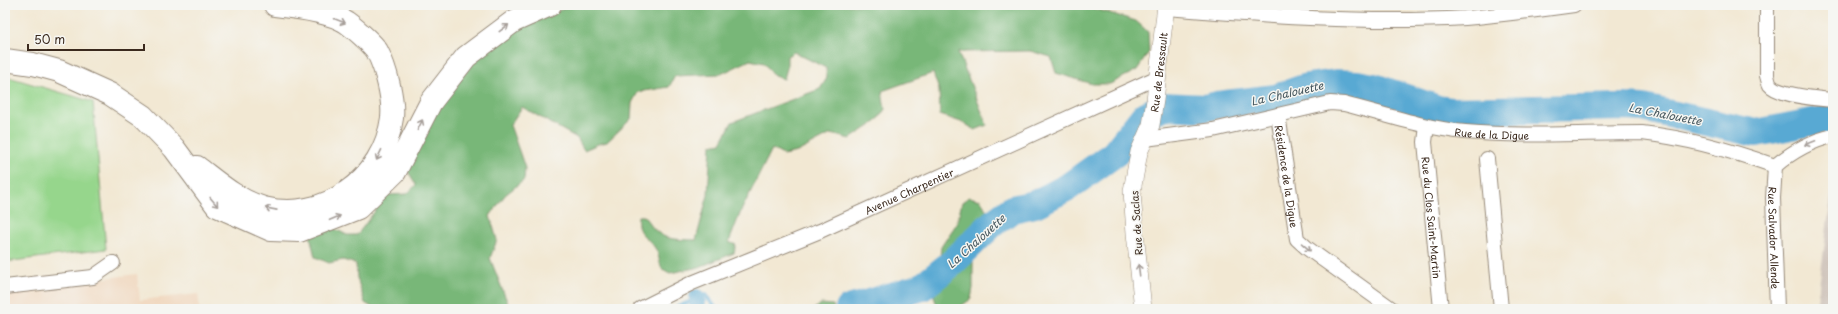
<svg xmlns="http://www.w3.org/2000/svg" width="1838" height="314" font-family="'Playpen Sans',sans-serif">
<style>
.built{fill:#f0d6bc}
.industrial{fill:#cec2b9}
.green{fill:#96d68c;stroke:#688055}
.forest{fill:#78b778;stroke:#5a704b}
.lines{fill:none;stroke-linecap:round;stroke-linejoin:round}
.stream{stroke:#58a9d3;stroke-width:4.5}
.canal{stroke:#58a9d3;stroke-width:16}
.river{stroke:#58a9d3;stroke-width:28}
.minor-casing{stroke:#968978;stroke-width:16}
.tertiary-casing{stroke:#968978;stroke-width:18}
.primary-casing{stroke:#968978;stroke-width:24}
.minor{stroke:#fff;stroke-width:14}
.tertiary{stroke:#fff;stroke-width:17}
.primary{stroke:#fff;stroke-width:22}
.rail{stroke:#3b2a1e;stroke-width:3;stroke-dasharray:6 3;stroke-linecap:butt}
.oneway{stroke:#a79f9a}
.labels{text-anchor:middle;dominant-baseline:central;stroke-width:3;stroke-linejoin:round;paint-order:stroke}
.street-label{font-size:10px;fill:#3b2a1e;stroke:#f6f6f2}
.water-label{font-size:11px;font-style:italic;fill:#45565d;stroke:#f6f6f2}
</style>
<rect width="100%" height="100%" fill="#f6f6f2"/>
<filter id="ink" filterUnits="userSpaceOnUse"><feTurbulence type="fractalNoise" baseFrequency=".025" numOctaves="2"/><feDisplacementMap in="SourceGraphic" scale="8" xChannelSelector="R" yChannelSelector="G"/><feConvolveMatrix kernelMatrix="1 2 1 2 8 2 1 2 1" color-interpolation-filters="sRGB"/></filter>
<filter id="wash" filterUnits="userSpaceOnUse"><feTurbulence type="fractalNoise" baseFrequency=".012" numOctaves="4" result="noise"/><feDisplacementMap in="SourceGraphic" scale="16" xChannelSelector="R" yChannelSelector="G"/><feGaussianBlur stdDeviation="0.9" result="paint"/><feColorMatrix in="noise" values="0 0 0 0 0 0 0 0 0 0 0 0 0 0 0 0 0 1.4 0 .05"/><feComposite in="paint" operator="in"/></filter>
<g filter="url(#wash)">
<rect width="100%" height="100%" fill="#f2e8d3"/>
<!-- built -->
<path class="built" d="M137 274 140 300 198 294 200 309H5V291Z"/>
<!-- industrial -->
<path class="industrial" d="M1833 182V309H1816Z"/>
<!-- green -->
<path class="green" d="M5 76 93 102 106 249 5 262Z"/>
<!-- forest -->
<path class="forest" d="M573 5H1056L1096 9 1136 21 1148 32 1149 52 1137 70 1110 84H1092L1056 73 1051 57 1030 51 958 52 987 125 975 130 964 123 940 115 939 90 933 73 882 91 885 109 877 121 850 139 831 134 797 152 783 155 772 149 741 211 729 242 736 245 734 253 699 267 670 273 662 269C659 263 659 253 655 248 646 234 636 236 638 216H644C661 241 667 239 696 240L708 195 711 145 721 143 732 122 820 89 827 78 826 68 794 52 787 56V68L784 79 774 76 764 63 750 60 721 74 675 76 669 87 638 92 632 103 631 119 607 142 598 144 584 150 577 138 522 107 510 125 525 168 524 180 505 195 490 216 497 240 490 258 510 309H375L365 303 357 278 356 264 343 260 329 263 315 257 309 231 329 226 347 235H357L387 195 407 194 416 185 408 171 409 135 501 33Z
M969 197 981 200 987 212 977 229 970 252 973 262V288L971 299C959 308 950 313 937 305L934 297 937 286 941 247 957 223 962 202Z
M887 289 897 290 906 309H871Z
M821 304 833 305 834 309H814Z"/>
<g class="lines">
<!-- stream -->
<path class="stream" d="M697 297 704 309
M673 309 706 295 716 309"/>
<!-- canal -->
<path class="canal" d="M697 297 698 309"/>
<!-- river -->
<path class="river" d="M849 309 922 287 952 263 992 224 1012 209 1035 204 1068 187 1114 154 1144 116 1164 106 1205 108 1217 105 1276 98 1307 87 1336 83 1357 84 1374 87 1438 109 1452 111 1624 107 1643 108 1756 133 1833 118"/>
</g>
</g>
<g filter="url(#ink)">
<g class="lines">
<defs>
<g id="minor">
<path d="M1767 5V76C1768 78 1768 82 1770 85 1778 95 1820 99 1833 100"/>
<path d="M1166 8C1265 16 1366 24 1465 18 1501 15 1538 10 1574 5"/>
<path id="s1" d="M1278 115 1297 239 1307 248 1392 309"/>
<path id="s2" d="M1427 126 1425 142 1441 309"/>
<path id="s3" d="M1145 139 1213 130 1330 103 1344 104C1384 114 1424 128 1465 132 1524 137 1583 133 1642 133 1687 138 1733 151 1775 166"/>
<path d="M1487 159 1501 309"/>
<path id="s4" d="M1775 166 1773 198 1777 309"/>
<path d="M1775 166C1793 151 1810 141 1833 136"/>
<path d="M5 287 93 277 113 263"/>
<path id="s5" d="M640 309 692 283 820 231 1158 77"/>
</g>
<g id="tertiary">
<path id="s6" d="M1143 309 1135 233 1132 191 1139 152 1151 125 1155 100 1166 5"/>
</g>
<path id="primary" d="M5 60 33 64 59 71 110 94 143 116 174 148 217 206 271 230 299 231 358 208 395 172 431 102 466 57 514 21 550 5
M197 167C218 183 238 201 264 208 324 223 384 179 392 118 394 99 386 68 377 51 373 44 353 27 346 22 330 12 294 7 275 5"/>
</defs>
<!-- minor casing -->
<use href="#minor" class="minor-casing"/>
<!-- tertiary casing -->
<use href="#tertiary" class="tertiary-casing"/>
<!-- primary casing -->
<use href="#primary" class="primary-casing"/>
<!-- minor -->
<use href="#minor" class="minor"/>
<!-- tertiary -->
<use href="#tertiary" class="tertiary"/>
<!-- primary -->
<use href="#primary" class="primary"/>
<!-- rail -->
<path class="rail" d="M1832 309 1833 281"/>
</g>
<!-- one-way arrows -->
<defs><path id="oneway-shaft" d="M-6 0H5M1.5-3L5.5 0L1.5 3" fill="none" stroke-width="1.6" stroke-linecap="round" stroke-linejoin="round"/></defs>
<g class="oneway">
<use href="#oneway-shaft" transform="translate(340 21) rotate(21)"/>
<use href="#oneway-shaft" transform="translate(504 28) rotate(-37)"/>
<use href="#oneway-shaft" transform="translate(420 125) rotate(-64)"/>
<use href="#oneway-shaft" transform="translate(1810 143) rotate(159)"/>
<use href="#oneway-shaft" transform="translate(379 155) rotate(116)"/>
<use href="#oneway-shaft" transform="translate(214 202) rotate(50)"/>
<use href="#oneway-shaft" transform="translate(271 209) rotate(-169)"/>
<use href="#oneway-shaft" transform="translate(335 218) rotate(-23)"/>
<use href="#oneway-shaft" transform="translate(1306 247) rotate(41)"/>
<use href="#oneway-shaft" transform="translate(1139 270) rotate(-97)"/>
</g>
</g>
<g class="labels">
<!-- street labels -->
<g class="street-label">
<text stroke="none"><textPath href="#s6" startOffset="241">Rue de Bressault</textPath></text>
<text stroke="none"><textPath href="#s3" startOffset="354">Rue de la Digue</textPath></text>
<text stroke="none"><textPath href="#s1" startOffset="62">Résidence de la Digue</textPath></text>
<text stroke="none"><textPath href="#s5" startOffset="294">Avenue Charpentier</textPath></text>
<text stroke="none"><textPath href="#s2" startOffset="92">Rue du Clos Saint-Martin</textPath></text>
<text transform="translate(1136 223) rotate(-94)">Rue de Saclas</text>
<text stroke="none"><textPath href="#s4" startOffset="72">Rue Salvador Allende</textPath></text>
</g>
<!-- water labels -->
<g class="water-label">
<text transform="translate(1287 93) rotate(-13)">La Chalouette</text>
<text transform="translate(1665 114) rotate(11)">La Chalouette</text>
<text transform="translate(976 241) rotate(-42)">La Chalouette</text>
</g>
</g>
<!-- margin -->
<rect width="1838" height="314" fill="none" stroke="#f6f6f2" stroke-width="20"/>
<!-- scale -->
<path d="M28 44v6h116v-6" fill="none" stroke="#3b2a1e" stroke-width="2"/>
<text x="34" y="44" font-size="12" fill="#3b2a1e" stroke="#f6f6f2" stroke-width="3" paint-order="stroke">50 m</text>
</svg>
